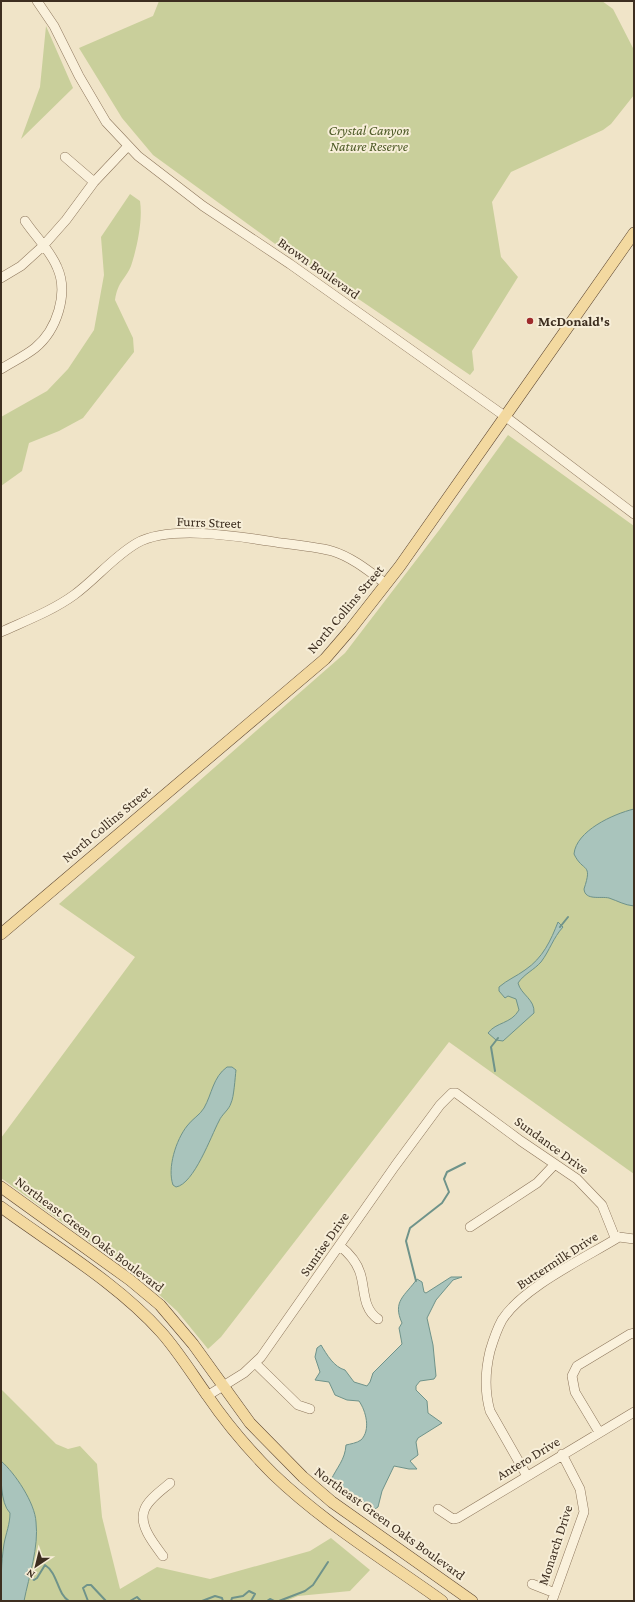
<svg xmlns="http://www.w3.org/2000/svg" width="635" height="1602" font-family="'Crimson Pro',serif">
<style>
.green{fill:#c9cf9b}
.water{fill:#a9c4bc;stroke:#6f938a}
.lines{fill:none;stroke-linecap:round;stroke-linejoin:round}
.stream{stroke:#6f938a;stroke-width:2}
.minor-casing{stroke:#8d765c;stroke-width:10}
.major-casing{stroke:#5b4430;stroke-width:12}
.minor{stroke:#faf1dc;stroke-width:9}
.major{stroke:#f3d9a0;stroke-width:11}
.poi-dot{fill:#9e2a2b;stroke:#f7eed8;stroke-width:1.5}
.labels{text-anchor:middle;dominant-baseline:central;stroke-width:4;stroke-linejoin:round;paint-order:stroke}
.park-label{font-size:14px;font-style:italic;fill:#4d5a26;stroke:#f7eed8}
.street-label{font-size:14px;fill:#3d2e20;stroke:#f7eed8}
.poi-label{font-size:14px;font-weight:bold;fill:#3d2e20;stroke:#f7eed8;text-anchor:start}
</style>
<rect width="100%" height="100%" fill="#f0e4c8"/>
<!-- green -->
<path class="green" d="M159 1H602L613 9 634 50V95L611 124 603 130 511 172 492 202 501 257 518 277 472 351 474 370 470 375 291 253 289 254 153 155 122 118 79 48 153 16Z
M46 26 73 88 21 139 40 87Z
M130 194 140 201C143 220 137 248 131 266 125 280 118 281 115 300L133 338 134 352 83 418 59 431 29 443 22 471 1 486V417L47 391 68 369 94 330 104 275 101 237Z
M508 435 634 526V1174L449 1042 221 1337 208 1349 177 1311 144 1281 1 1178V1138L135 957 59 904 345 653 440 529Z
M1 1389 56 1444 68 1449 80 1446 97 1464 102 1517 120 1589 157 1567 210 1579 310 1551 331 1538 370 1570 350 1591 298 1596 286 1601H1Z"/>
<!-- water -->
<path class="water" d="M634 809V906C624 905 618 901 609 898 601 896 585 901 584 889 593 862 583 873 574 854 576 831 613 814 634 809Z
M558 922 563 927C553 938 550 950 541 962 534 970 524 974 518 983 521 995 535 999 534 1013L503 1041 496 1040 488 1033C496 1022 511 1024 519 1010L516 999 508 996 505 998 499 991V987C507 980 517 976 525 970 543 958 551 940 558 922Z
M227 1067H232L236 1070C235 1078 234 1097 231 1103 229 1110 222 1114 219 1121 211 1136 194 1184 176 1187L173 1185C167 1168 176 1140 187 1126 192 1119 200 1115 204 1108 212 1094 213 1077 227 1067Z
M451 1277H462L453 1280 436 1300 427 1318 433 1345 436 1376 434 1379 420 1381 416 1386V1390L427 1401 428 1413 442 1423 418 1438 416 1442 418 1455 410 1461 417 1469H409L394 1466 382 1491 378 1507 375 1509C370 1508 369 1505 364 1503 353 1497 336 1494 331 1480 337 1467 345 1460 346 1445 350 1444 357 1443 361 1440 371 1430 366 1411 359 1401L347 1400 335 1395 329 1382 315 1380 320 1372 315 1357 317 1348 321 1345C327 1355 334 1367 345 1370L354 1382 367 1386 370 1382 373 1373 402 1344 399 1328 402 1323C392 1301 405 1296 417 1279L422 1282 424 1292 426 1293Z
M1 1461C15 1473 35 1503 36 1522 39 1547 29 1576 24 1601H1C1 1582 1 1563 4 1544 6 1533 10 1524 10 1513 0 1503 1 1476 1 1461Z"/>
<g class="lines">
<!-- stream -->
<path class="stream" d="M560 927 568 917
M495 1071 491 1047 498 1038
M416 1281 406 1241 410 1228 442 1203 449 1192 444 1179 447 1172 465 1163
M28 1576 34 1580 37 1578 45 1565C58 1573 57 1594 69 1601
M88 1601 83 1588 87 1585H91L106 1601
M130 1601 137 1597 141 1601
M202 1601 215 1596 222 1598 223 1601
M231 1601 232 1598 243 1596 249 1591 255 1594 251 1601
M267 1601 270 1599 274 1601
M279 1601 305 1591 313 1585 328 1562"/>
<defs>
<path id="minor" d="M37 1 54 26 79 76 106 122 138 156 203 206 290 264 506 417 634 514
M65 157 94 182
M1 278 21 266 43 246 66 220 94 182 128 146
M1 369C12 362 25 356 35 348 57 330 69 293 57 267 50 250 35 236 25 221
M1 632C25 621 52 611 74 595 96 579 113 557 137 543 171 524 243 537 281 543 298 545 316 547 332 551 352 557 370 572 386 584
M470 1227 537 1183 555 1164
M340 1246C350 1254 358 1263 361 1276 365 1291 363 1309 378 1319
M255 1363 298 1405 310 1409
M207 1396 244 1373 261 1357 395 1166 440 1105 452 1093H456L521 1141 577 1179 602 1205 614 1235 619 1237
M599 1432 575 1392 572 1376 577 1366 630 1334 634 1333
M527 1476 490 1411C484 1390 485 1372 490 1351 493 1341 497 1329 502 1320 523 1287 585 1258 619 1237L634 1239
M438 1509 453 1519 458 1518 634 1412
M163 1556C154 1544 139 1526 144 1511 147 1500 162 1490 170 1483
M532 1584 555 1593
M552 1601 584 1512 580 1489 562 1454"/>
<path id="major" d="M1 934 325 659 350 630 400 566 634 233
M1 1187 130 1280 160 1305 193 1344 250 1423 303 1477 332 1502 472 1601
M1 1207C54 1246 117 1283 161 1332 178 1351 192 1374 207 1395 226 1423 249 1450 273 1474 324 1523 385 1560 442 1601"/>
</defs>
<!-- minor casing -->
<use href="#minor" class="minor-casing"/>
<!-- major casing -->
<use href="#major" class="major-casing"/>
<!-- minor -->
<use href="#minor" class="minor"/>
<!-- major -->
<use href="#major" class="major"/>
</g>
<!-- markers -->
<circle class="poi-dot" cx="530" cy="321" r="4"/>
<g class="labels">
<!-- park labels -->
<g class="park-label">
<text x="369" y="130">Crystal Canyon<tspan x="369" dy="16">Nature Reserve</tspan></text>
</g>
<!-- street labels -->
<g class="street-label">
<text transform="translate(319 268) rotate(35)">Brown Boulevard</text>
<text transform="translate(209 522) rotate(2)">Furrs Street</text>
<text transform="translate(345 609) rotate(-50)">North Collins Street</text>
<text transform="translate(106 824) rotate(-40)">North Collins Street</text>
<text transform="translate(552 1145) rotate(36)">Sundance Drive</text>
<text transform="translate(90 1234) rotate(37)">Northeast Green Oaks Boulevard</text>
<text transform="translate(324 1244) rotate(-55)">Sunrise Drive</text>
<text transform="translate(557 1260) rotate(-33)">Buttermilk Drive</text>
<text transform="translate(528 1458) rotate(-31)">Antero Drive</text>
<text transform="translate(390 1523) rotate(36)">Northeast Green Oaks Boulevard</text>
<text transform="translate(555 1545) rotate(-72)">Monarch Drive</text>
</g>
<!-- poi labels -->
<g class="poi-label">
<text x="538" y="321">McDonald's</text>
</g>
</g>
<!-- border -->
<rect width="635" height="1602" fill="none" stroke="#3d2e20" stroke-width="4"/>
<!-- north arrow -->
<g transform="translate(36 1566) rotate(215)" stroke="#f7eed8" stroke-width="3" paint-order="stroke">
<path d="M0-3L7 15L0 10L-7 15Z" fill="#3d2e20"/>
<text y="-6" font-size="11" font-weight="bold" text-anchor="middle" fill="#3d2e20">N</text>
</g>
</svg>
